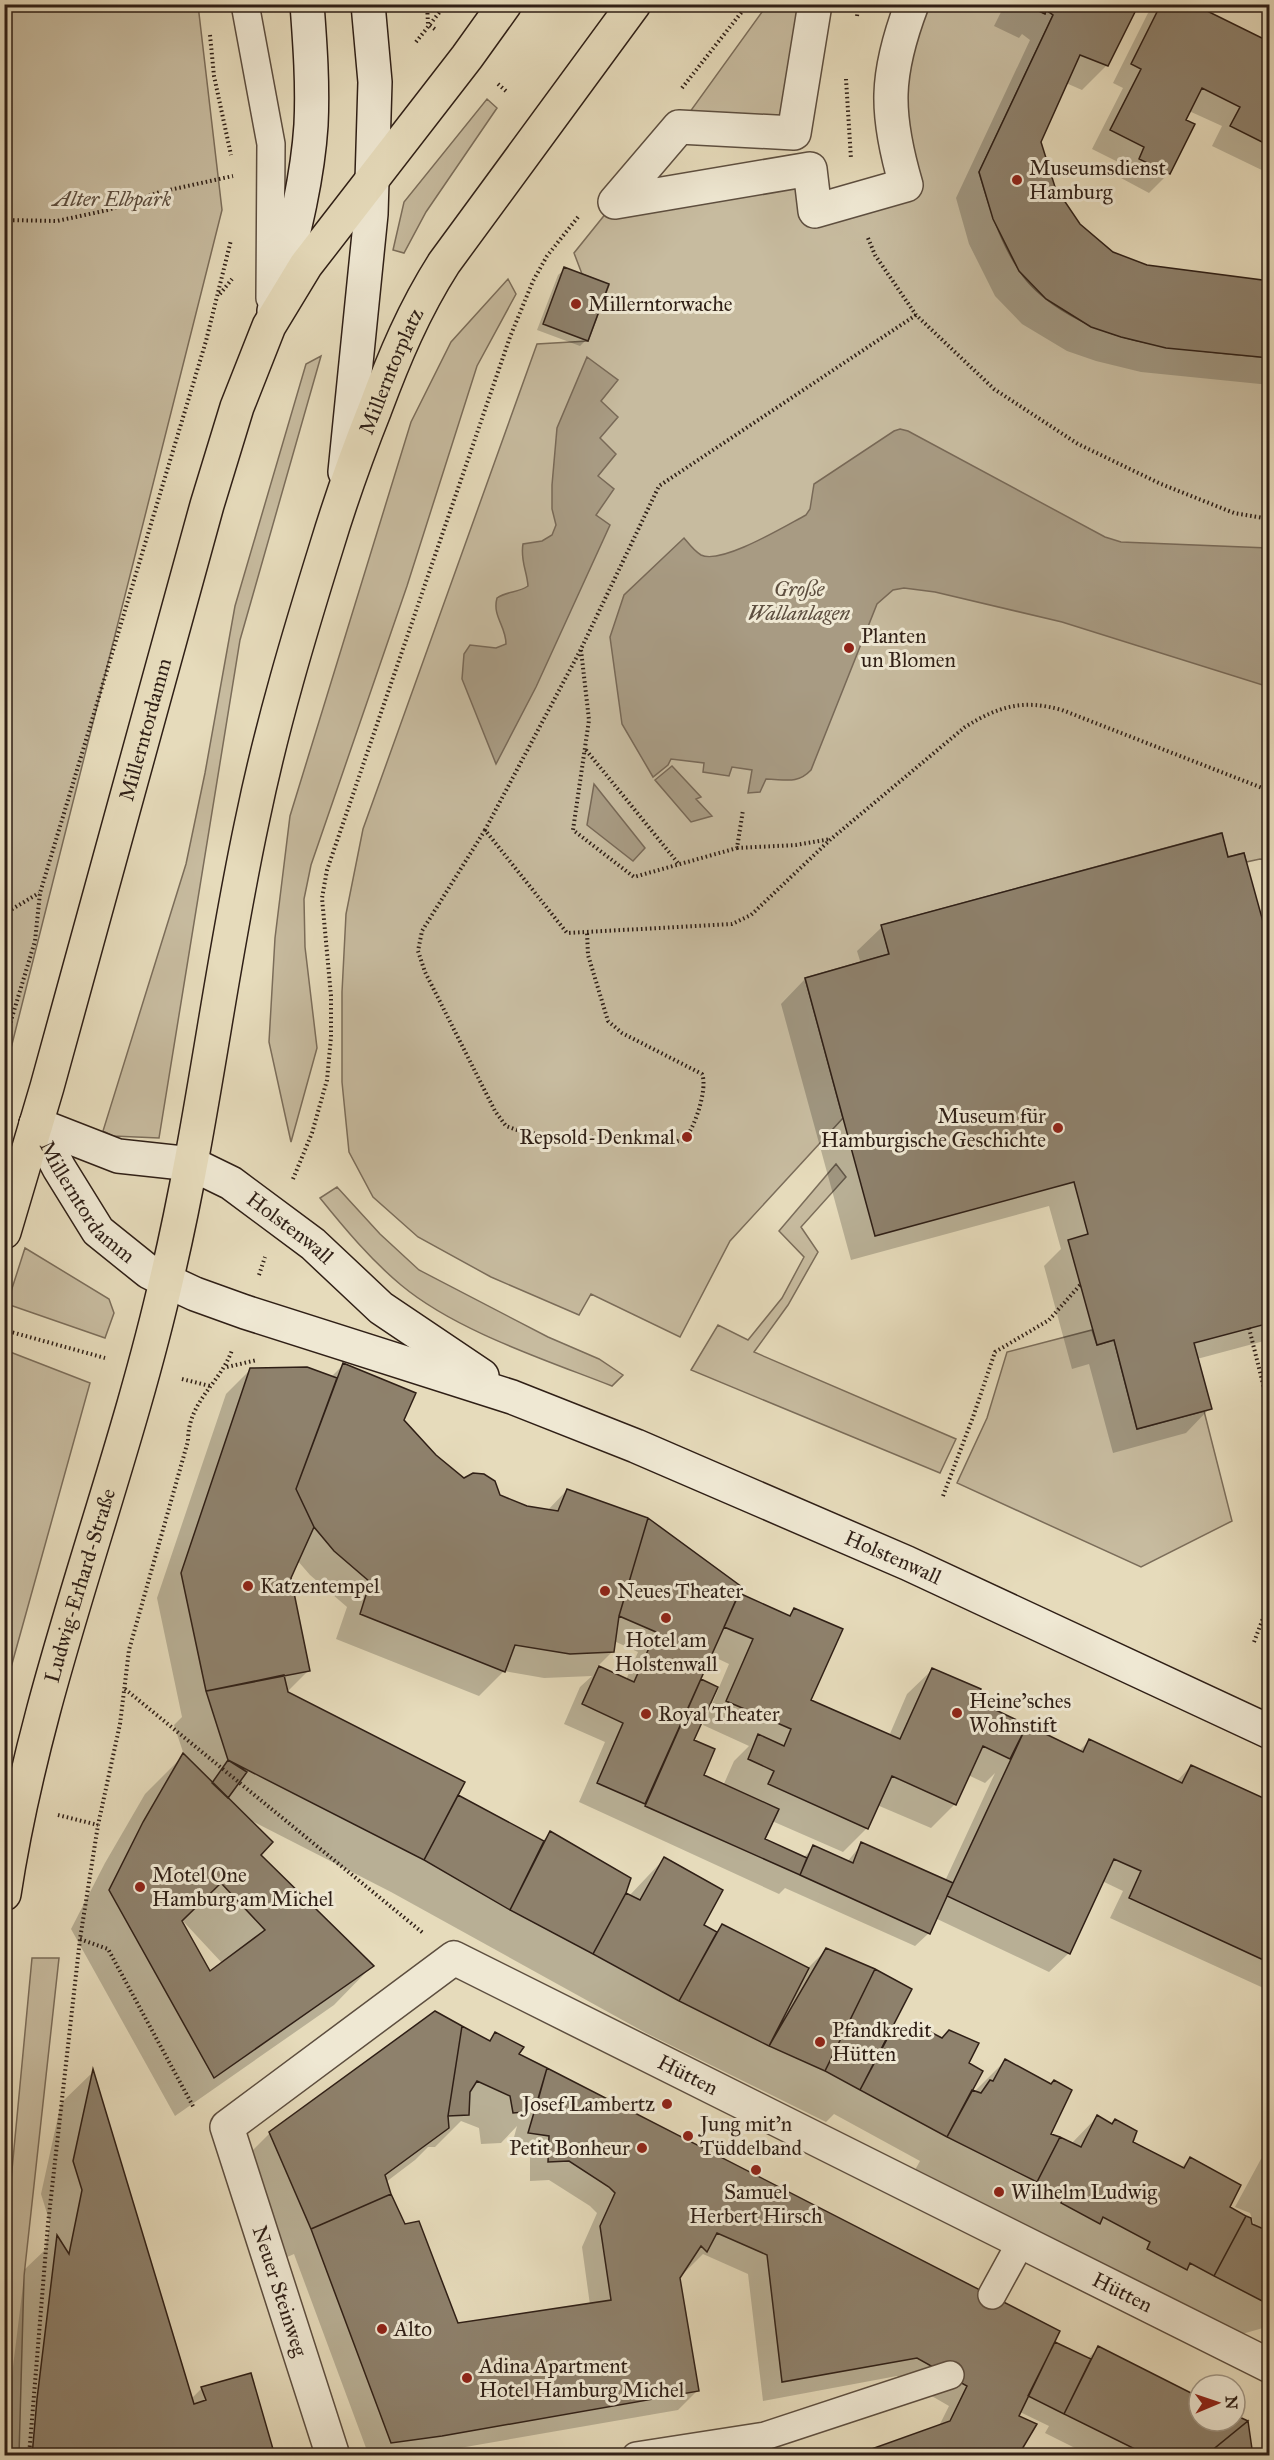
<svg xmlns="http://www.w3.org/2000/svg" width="1274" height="2460" font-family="'IM FELL Great Primer',serif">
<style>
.green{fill:#c7bb9f;stroke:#7b6d5a;stroke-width:1.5}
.water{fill:#a89b83;stroke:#786957;stroke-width:1.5}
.shadow{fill:#0003;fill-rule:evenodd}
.building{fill:#8e816c;stroke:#2f1f16;stroke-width:1.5;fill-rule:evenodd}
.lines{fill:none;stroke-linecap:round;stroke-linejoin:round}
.lane-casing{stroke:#5d4e3f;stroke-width:30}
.street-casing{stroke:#5d4e3f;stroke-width:36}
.secondary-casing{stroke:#2f1f16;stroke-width:36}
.primary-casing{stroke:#2f1f16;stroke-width:36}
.path{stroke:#2f1f16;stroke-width:4;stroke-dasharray:1.5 3;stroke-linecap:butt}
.lane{stroke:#efe8d3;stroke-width:27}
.street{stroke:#efe8d3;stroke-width:33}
.secondary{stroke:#efe8d3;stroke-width:33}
.primary{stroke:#e6dbbb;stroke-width:33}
.poi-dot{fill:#8f2418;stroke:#efe8d3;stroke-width:2}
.labels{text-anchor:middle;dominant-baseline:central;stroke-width:6;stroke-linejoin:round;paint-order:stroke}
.poi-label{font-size:21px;fill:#2f1f16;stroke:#efe8d3;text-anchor:start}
.park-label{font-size:21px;font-style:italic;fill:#5d4e3f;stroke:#efe8d3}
.street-label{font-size:21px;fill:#2f1f16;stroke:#efe8d3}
</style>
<rect width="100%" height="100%" fill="#e6dbbb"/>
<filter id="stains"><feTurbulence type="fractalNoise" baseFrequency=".00333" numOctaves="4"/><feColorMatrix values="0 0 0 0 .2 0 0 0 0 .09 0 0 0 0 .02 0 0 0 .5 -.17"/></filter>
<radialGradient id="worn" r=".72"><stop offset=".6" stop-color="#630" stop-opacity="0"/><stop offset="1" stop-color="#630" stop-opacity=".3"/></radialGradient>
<!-- green -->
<path class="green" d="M5 4 198 5 222 210 5 1072Z
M767 5H815L794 133 679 127Z
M912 5H1025L1045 14 1046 10 1053 15 979 172C989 206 999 240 1019 270 1029 286 1046 300 1062 310 1125 350 1198 350 1269 358V860L1260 859 1246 862 1244 853 1228 857 1221 833 882 925 889 954 805 978 843 1118 730 1241 680 1337 591 1294 579 1315 491 1277 418 1237 373 1197 349 1152 342 1082V992L346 914 363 829 537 344 588 341 609 285 582 274 574 253 615 202 810 169 815 211 905 185 897 152Z
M487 99 497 108 426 212 404 253 393 250 404 202Z
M508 279 516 294 477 366 407 586 311 865 304 899 305 947 317 1048 291 1142 269 1042 275 938 290 816 411 422 451 342Z
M321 356 240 640 159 1138 113 1136 103 1131 186 864 205 773 235 606 306 364Z
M836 1164 846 1177 801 1227 818 1252 788 1305 754 1352 956 1439 940 1473 691 1370 718 1325 748 1340 782 1298 804 1257 779 1231Z
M337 1187 380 1234 419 1270 548 1337 599 1359 623 1375 612 1386C546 1360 456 1331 401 1285 371 1260 345 1229 320 1198Z
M25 1248 109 1299 114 1313 105 1338 7 1304Z
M1092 1330 1097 1345 1114 1340 1137 1429 1204 1411 1232 1521 1141 1567 957 1483 987 1418 1007 1352Z
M5 1350 90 1383 5 1689Z
M32 1958H59L24 2276 19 2455H5V2244Z"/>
<!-- water -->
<path class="water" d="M587 357 618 380 601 401 618 417 600 438 616 454 598 476 614 489 596 515 610 525 536 687 496 764 462 679 464 654 470 645 496 648 506 644C506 626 492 616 497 598 507 591 518 593 528 586 527 571 520 560 523 544L542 541 552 535 556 525 552 509V485L557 428Z
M900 429 908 431 1105 537 1121 542 1268 548 1269 687 1062 622 935 592 904 588 893 590 877 604 811 770C797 785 784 779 766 779L760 792 748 793 752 770 732 767 729 776 703 772 704 763 671 759 668 765 653 777 622 724 610 637 624 595 684 538C689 544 694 551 701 555 721 565 785 526 806 515L810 509 814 484 894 431Z
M672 766 701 797 696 799 712 816 691 822 655 780Z
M594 784 645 848 633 861 587 825Z"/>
<!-- shadow -->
<path class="shadow" d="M1005 4H1137L1107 65 1082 90 1066 83 1039 142 1053 188 1079 225 1112 253 1147 267 1270 282V385L1141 372 1096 361 1067 351 1022 324 995 296 969 244 956 198 1030 40 1022 34 1019 38 994 26Z
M1156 4H1190L1270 44V174L1212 146 1222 126 1189 111 1184 121 1193 125 1169 173 1149 193 1121 178 1126 166 1092 149 1123 88 1113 83 1148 13Z
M565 269 586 340 580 346 537 330 558 275Z
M1227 858 1270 953V1362L1264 1341 1197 1359 1210 1408 1186 1433 1113 1453 1089 1364 1072 1369 1044 1266 1061 1249 1049 1206 851 1260 781 1004 805 979 861 964 857 951 882 927Z
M343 1365 402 1420 435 1456 464 1480 526 1507 547 1511 567 1490 735 1600 787 1617 794 1610 809 1701 889 1736 907 1694 932 1670 975 1701 1079 1751 1089 1741 1176 1782 1191 1766 1270 1803V1991L1110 1918 1123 1891 1102 1881 1069 1953 1049 1972 935 1918 929 1933 915 1946 785 1888 779 1894 579 1802 605 1742 564 1724 580 1687 592 1676 544 1678 504 1671 479 1696 336 1639 347 1607 310 1575 297 1560 289 1578 308 1671 287 1692 456 1795 542 1842 550 1833 625 1893 629 1896 664 1859 702 1926 715 1933 722 1926 807 1969 826 1950 888 2034 894 2028 967 2064 970 2091 974 2092 1005 2061 1049 2134 1071 2144 1097 2117 1131 2143 1181 2168 1190 2158 1228 2208 1255 2227 1250 2213 1235 2207 1261 2159 1270 2150V2326L1235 2336 915 2170 920 2161 834 2114 826 2122 646 2033 391 1892 248 1819 259 1855 372 1966 334 2005 175 2116 71 1929 105 1863 145 1794 184 1755 174 1725 182 1717 157 1598 226 1394 251 1369 331 1377ZM614 1641 638 1652 626 1680 597 1667 613 1651ZM710 1655 729 1664 703 1725 749 1746 734 1761 723 1786 702 1776 692 1741 716 1687 699 1680ZM995 1773 945 1881 862 1844 847 1862 814 1847 803 1858 763 1840 772 1821 843 1852 867 1828 877 1805 931 1828 955 1804 968 1775 985 1783ZM182 1920 222 1963 209 1973Z
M495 2034 516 2055 1050 2349 1055 2344 1087 2359 1099 2348 1199 2399V2421H1235V2417L1252 2456H1091L1045 2433 1049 2426 1020 2412 939 2426 949 2406 897 2376 763 2401 748 2274 703 2254 679 2278 697 2391 678 2410 414 2456H369L294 2254 278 2261 237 2166 270 2133 488 2041ZM461 2121 479 2128 481 2144 501 2143 517 2126 510 2152 530 2155V2181L549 2180 590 2206 597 2213 582 2247 590 2305 457 2325 390 2195 386 2182 415 2160 428 2147H435Z
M93 2072 191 2399 202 2388 273 2456H4L5 2432 25 2269 45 2250 50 2223 41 2194 61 2103Z"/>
<!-- building -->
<path class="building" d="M1025 4H1139L1108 66 1080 55 1041 142 1055 187 1080 224 1113 252 1147 265 1270 281V358L1166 348 1121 337 1091 327 1046 299 1019 271 993 219 979 172 1053 15 1046 10 1045 14Z
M1161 4H1193L1270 42V146L1230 126 1240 107 1202 88 1186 120 1195 124 1170 174 1139 159 1144 147 1110 130 1141 69 1131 64Z
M564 267 609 284 588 341 543 324Z
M1222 833 1228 857 1244 853 1270 947V1323L1194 1343 1212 1409 1137 1429 1114 1340 1097 1345 1068 1240 1088 1234 1074 1182 875 1236 805 978 889 954 881 925Z
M343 1363 416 1393 404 1420 436 1455 464 1478 473 1473 484 1474 495 1481 500 1495 527 1506 558 1511 567 1489 648 1518 619 1616 614 1652 570 1654 515 1645 505 1672 360 1614 370 1582 334 1551 314 1527 296 1489Z
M307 1367 337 1378 296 1489 314 1527 291 1578 310 1671 206 1691 181 1573 250 1368Z
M648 1518 742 1587 645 1804 597 1783 623 1723 582 1704 599 1666 634 1682 656 1632 619 1616Z
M739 1593 790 1616 794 1608 843 1629 811 1700 900 1739 932 1668 981 1689 977 1701 1027 1725 1010 1759 983 1746 956 1805 892 1776 868 1829 768 1784 774 1771 748 1759 758 1734 784 1746 791 1729 726 1701 753 1639 724 1627Z
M284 1675 288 1692 465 1782 424 1860 228 1760 206 1691Z
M701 1679 718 1687 694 1740 715 1749 704 1775 779 1809 765 1839 807 1858 800 1875 645 1806Z
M1027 1725 1083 1752 1089 1739 1182 1783 1191 1765 1270 1801V1963L1129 1898 1141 1871 1114 1859 1070 1954 947 1896Z
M183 1753 273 1842 261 1855 374 1966 214 2078 109 1890 143 1822ZM221 1883 265 1930 210 1971 182 1921Z
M228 1760 247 1772 228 1798 212 1783Z
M458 1795 544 1841 510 1910 424 1860Z
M550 1831 631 1878 626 1893 593 1954 510 1910Z
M861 1842 953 1883 930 1934 800 1875 813 1845 853 1863Z
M664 1857 723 1890 704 1925 717 1932 679 2001 593 1954 626 1893 640 1900Z
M722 1924 809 1968 769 2046 679 2001Z
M826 1948 875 1969 825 2071 769 2046Z
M875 1969 912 1989 860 2090 825 2071Z
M435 2011 462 2026 448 2116 449 2128 385 2175 391 2194 311 2229 269 2132Z
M462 2026 490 2041 495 2032 524 2047 519 2054 547 2068 535 2111 513 2113 510 2096 477 2081 470 2092 469 2115 448 2116Z
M894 2026 912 2035 919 2026 942 2038 949 2030 979 2043 969 2063 983 2071 947 2137 860 2090Z
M1005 2059 1051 2084 1054 2080 1072 2090 1051 2134 1060 2137 1037 2182 947 2137 972 2090 981 2093 990 2080 993 2081Z
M547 2068 1060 2331 1019 2416 1037 2424 1018 2456H852L950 2421 967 2386 917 2358 782 2382 767 2255 717 2233 707 2252 701 2246 680 2278 699 2391 442 2436 391 2443 311 2229 391 2194 405 2224 419 2221 458 2323 611 2300 600 2226 615 2193 609 2187 569 2161 548 2162 549 2136 528 2133Z
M93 2069 194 2404 206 2400 201 2387 251 2373 275 2456H32L37 2399 57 2235 69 2254 82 2190 73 2161Z
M1097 2115 1112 2124 1115 2119 1137 2131 1133 2142 1184 2168 1190 2157 1241 2185 1230 2207 1246 2216 1214 2276 1190 2263 1187 2270 1147 2249 1150 2242 1103 2217 1100 2224 1061 2203 1063 2198 1037 2182 1060 2137 1081 2147Z
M1246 2216 1251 2218 1252 2224 1266 2230 1270 2224 1268 2304 1214 2276Z
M1055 2342 1091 2359 1064 2414 1028 2396Z
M1098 2346 1199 2397V2421H1235V2415L1248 2421 1205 2456H1149L1064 2414Z
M1248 2421 1253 2456H1205Z"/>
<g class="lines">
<defs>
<path id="lane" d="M245 4 271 144 270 298
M992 2295 1021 2242
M636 2456 765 2436 950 2375"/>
<g id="street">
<path d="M815 4 794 133 679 127 615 202 810 169 815 211 906 185C885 113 885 75 912 4"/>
<path id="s1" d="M333 2456 227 2127 454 1958 1270 2366"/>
</g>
<g id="secondary">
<path d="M274 311C289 250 307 188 311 125 313 85 310 44 307 4"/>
<path d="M345 472 371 214 375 82 368 4"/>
<path id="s2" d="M36 1124 59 1168 98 1231 149 1272 167 1281 195 1294 245 1312 512 1397 636 1446 907 1563 1270 1732"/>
<path id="s3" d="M36 1124 118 1156 192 1164 231 1183 313 1244 381 1308 482 1376"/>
</g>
<g id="primary">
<path id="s4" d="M4 1232 47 1087 207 505 237 407 269 326 306 265 467 57 505 4"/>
<path id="s5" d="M4 1894C36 1683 120 1484 167 1277 203 1125 220 969 253 817 272 725 299 635 327 545 341 499 357 454 375 409 394 358 414 310 444 263L634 4"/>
</g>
</defs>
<!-- lane casing -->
<use href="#lane" class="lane-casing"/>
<!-- street casing -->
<use href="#street" class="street-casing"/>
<!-- secondary casing -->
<use href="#secondary" class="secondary-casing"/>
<!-- primary casing -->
<use href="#primary" class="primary-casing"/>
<!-- path -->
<path class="path" d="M427 4 428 24 436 30
M857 16 859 4
M210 35 214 76 231 155
M416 42 446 4
M846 79 851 159
M498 84 506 91
M682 88 748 4
M4 220 57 221 108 210 160 192 233 176
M868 238 875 255 916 315 994 389 1078 444 1161 484 1234 513 1270 519
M220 294 232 279
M916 315 659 486 581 649 485 830 567 933 732 924 751 915 831 839 965 727C999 706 1023 699 1062 710L1270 791
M581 650 589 720 573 830 634 877 737 848 743 810
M586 750 678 863
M485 830 422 931 418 951 425 972 495 1111 506 1126 525 1133 672 1142 684 1140C695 1128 708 1088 702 1074L622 1033 608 1021 588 955 587 932
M737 848 796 845 830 839
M4 914 39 893
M4 1044 35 941 40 893 206 341 231 240
M293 1179 312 1133 327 1080 331 1037V996L322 898 327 870 510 337 533 281 547 256 578 217
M259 1275 265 1257
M1249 1328 1270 1412
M4 1330 105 1358
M227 1367 257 1360
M182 1379 210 1386
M943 1496 973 1417 995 1352 1049 1320 1080 1285
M1254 1642 1270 1600
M125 1689 423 1933
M58 1815 98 1825
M80 1939 108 1949 194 2108
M29 2456 48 2224 80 1939 98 1825 120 1724 129 1650 188 1441C188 1401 220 1384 232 1350"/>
<!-- lane -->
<use href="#lane" class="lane"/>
<!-- street -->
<use href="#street" class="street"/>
<!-- secondary -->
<use href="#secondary" class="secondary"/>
<!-- primary -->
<use href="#primary" class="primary"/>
</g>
<!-- markers -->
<g class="poi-dot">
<circle cx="1017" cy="180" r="6"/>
<circle cx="576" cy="304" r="6"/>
<circle cx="849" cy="648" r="6"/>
<circle cx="1058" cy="1128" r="6"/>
<circle cx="687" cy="1137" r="6"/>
<circle cx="248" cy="1586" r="6"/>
<circle cx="605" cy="1591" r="6"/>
<circle cx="666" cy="1618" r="6"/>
<circle cx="957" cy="1713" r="6"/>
<circle cx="646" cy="1714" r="6"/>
<circle cx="140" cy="1887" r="6"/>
<circle cx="820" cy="2042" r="6"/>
<circle cx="667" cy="2104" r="6"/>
<circle cx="688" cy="2136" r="6"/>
<circle cx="642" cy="2148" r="6"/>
<circle cx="756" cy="2170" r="6"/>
<circle cx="999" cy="2192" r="6"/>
<circle cx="382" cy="2329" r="6"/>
<circle cx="467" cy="2378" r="6"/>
</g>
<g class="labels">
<!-- poi labels -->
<g class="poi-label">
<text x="1029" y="168">Museumsdienst<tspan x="1029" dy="24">Hamburg</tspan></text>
<text x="588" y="304">Millerntorwache</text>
<text x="861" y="636">Planten<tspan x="861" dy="24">un Blomen</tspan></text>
<text x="1046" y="1116" text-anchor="end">Museum für<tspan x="1046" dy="24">Hamburgische Geschichte</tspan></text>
<text x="675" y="1137" text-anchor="end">Repsold-Denkmal</text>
<text x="260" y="1586">Katzentempel</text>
<text x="617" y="1591">Neues Theater</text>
<text x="666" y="1640" text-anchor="middle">Hotel am<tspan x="666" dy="24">Holstenwall</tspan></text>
<text x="969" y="1701">Heine'sches<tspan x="969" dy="24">Wohnstift</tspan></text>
<text x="658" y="1714">Royal Theater</text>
<text x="152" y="1875">Motel One<tspan x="152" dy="24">Hamburg am Michel</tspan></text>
<text x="832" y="2030">Pfandkredit<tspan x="832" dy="24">Hütten</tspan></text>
<text x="655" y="2104" text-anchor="end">Josef Lambertz</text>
<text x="700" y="2124">Jung mit'n<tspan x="700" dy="24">Tüddelband</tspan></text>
<text x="630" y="2148" text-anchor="end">Petit Bonheur</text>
<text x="756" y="2192" text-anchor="middle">Samuel<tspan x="756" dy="24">Herbert Hirsch</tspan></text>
<text x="1011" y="2192">Wilhelm Ludwig</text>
<text x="394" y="2329">Alto</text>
<text x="479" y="2366">Adina Apartment<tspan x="479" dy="24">Hotel Hamburg Michel</tspan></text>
</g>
<!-- park labels -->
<g class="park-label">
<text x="112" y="199">Alter Elbpark</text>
<text x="799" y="589">Große<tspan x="799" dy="24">Wallanlagen</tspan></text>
</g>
<!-- street labels -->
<g class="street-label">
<text stroke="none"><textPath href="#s5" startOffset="1574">Millerntorplatz</textPath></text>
<text stroke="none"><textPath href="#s4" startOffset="522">Millerntordamm</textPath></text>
<text stroke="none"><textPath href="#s2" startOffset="94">Millerntordamm</textPath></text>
<text stroke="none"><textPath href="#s3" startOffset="280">Holstenwall</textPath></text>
<text stroke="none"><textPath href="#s2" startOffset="987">Holstenwall</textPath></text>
<text stroke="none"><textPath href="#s5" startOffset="318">Ludwig-Erhard-Straße</textPath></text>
<text stroke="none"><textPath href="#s1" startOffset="890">Hütten</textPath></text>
<text transform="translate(280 2291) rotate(72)">Neuer Steinweg</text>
<text stroke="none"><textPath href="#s1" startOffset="1376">Hütten</textPath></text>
</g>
</g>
<!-- margin -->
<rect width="1274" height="2460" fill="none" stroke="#e6dbbb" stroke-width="24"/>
<rect x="6" y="6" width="1262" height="2448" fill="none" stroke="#2f1f16" stroke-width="3"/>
<rect x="12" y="12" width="1250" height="2436" fill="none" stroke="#2f1f16" stroke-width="1.5"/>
<!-- north arrow -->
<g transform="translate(1217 2403) rotate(88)"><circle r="28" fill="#efe8d3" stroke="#a29887" stroke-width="1.5"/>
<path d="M0-4.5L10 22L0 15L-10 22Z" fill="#8f2418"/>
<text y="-9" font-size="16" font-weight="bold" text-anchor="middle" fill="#2f1f16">N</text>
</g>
<rect width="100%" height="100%" filter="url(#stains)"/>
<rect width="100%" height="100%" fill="url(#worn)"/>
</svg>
